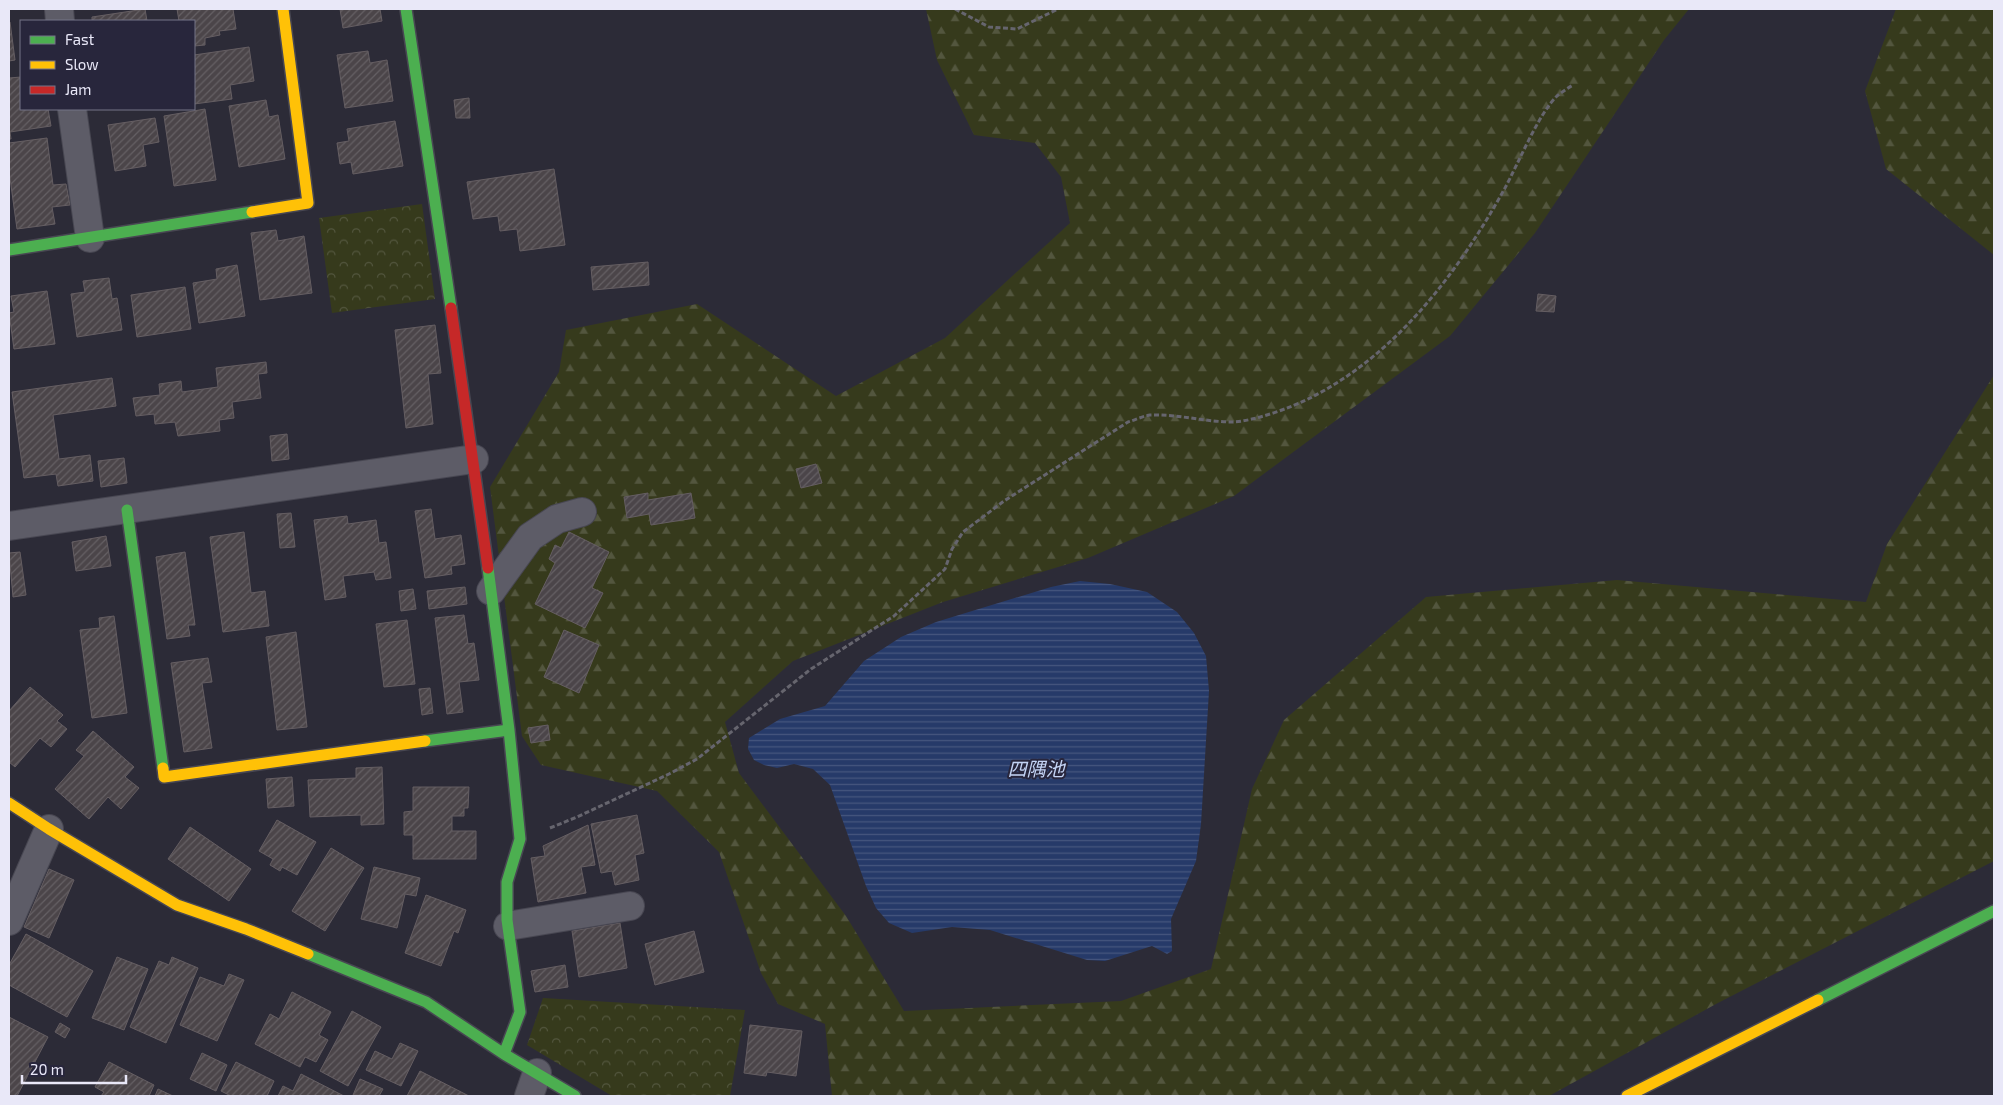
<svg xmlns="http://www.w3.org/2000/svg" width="2003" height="1105" font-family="'Exo 2','Noto Sans JP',sans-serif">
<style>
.forest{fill:url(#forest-firs)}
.park{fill:url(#park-crowns)}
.water{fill:url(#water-rules)}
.building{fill:url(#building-hatch);stroke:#655e62}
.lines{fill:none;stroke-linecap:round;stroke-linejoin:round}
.street-casing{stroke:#484752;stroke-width:30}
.fast-casing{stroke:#484752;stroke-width:14}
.slow-casing{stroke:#484752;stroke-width:14}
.jam-casing{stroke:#484752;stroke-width:14}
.path{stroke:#66656e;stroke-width:3;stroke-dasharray:5 2.5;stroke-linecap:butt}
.street{stroke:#5d5c67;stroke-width:28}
.fast{stroke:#4caf50;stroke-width:11}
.slow{stroke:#ffc107;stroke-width:11}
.jam{stroke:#c62828;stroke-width:11}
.labels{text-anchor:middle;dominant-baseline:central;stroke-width:4;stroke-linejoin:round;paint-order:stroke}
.water-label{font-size:19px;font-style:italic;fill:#c3d3f4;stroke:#28263c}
</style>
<defs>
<pattern id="forest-firs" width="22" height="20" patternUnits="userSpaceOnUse" patternTransform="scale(1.25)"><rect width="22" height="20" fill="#363a1c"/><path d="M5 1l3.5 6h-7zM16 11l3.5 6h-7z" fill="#53563e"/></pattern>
<pattern id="park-crowns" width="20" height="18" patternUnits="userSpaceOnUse" patternTransform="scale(1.25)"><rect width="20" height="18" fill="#363a1c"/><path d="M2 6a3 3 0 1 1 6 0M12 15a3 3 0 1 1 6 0" fill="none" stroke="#53563e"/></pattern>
<pattern id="water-rules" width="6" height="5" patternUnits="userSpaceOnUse" patternTransform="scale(1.25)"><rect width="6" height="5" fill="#263a69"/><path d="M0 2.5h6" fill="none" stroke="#46567f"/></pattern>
<pattern id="building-hatch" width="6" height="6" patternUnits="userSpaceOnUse" patternTransform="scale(1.25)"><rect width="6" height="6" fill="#4b4549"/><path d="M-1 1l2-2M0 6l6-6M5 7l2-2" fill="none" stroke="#656064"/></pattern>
</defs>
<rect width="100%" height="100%" fill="#2c2b37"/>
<!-- forest -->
<path class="forest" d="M926 9H1689L1664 40 1535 233 1450 336 1234 496 1088 558 943 602 793 661 725 722 739 773 846 916 904 1011 1121 1001 1211 969 1252 789 1284 720 1426 597 1617 580 1866 602 1887 544 1994 375V861L1716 1004 1549 1096H832L825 1024 778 1004 761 973 719 852 657 791 541 765 522 736 490 487 559 372 566 330 697 304 836 396 945 338 1070 223 1061 177 1035 143 974 135 937 60Z
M1896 9H1994V255L1886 169 1865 91Z"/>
<!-- park -->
<path class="park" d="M422 204 435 299 332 313 319 218Z
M543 998 745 1010 730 1096H612L527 1045Z"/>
<!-- water -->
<path class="water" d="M1080 581 1110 584 1147 592 1177 612 1194 633 1206 656 1209 691 1201 824 1196 861 1171 919 1172 951 1167 954 1152 946 1105 961 1087 960 990 930 952 927 912 933 889 923 876 908 866 886 830 785 813 769 794 764 777 768 764 765 754 760 748 749 749 738 780 719 825 706 864 661 901 637 936 622 1051 587Z"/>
<!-- building -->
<path class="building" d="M145 9 147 21H92V17Z
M177 9H233L236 29 219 31 220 35 205 38V45L194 46V21H179Z
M340 9H380L382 21 343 28Z
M10 22 15 60 9 61V23Z
M249 47 254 81 230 85 232 99 194 104V55Z
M368 51 370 63 387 60 393 101 345 108 337 55Z
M21 77V109H48L51 126 10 132 11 139H9V78Z
M469 98 470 118H456L454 100Z
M266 100 269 117 278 115 285 159 239 167 229 106Z
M205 109 216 180 174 186 164 116Z
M155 118 159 142 143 145 146 166 115 171 108 125Z
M395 121 403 166 353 174 351 162 340 164 337 143 349 141 347 129Z
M47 138 53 185 66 184 70 205 52 207 55 224 17 229 9 171V143Z
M554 169 565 245 520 251 517 229 500 231 498 216 473 219 467 182Z
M276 230 278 241 304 236 312 293 260 300 251 233Z
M648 262 649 285 593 290 591 267Z
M237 265 245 316 199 323 193 283 217 279 216 269Z
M109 278 112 299 117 298 122 330 77 337 71 294 85 292 83 281Z
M185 287 191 329 137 337 131 295Z
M47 291 55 344 14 349 9 313 14 312 11 296Z
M1538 294 1556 296 1554 312 1536 311Z
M435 325 441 373 428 374 433 424 406 428 395 330Z
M266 362 267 373 258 374 261 398 232 402 234 418 219 420 220 431 178 436 175 422 155 424 154 414 136 416 133 398 160 395 159 384 181 381 182 392 218 387 216 368Z
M112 378 116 406 53 415 59 459 90 455 93 481 58 486 56 474 24 478 12 392Z
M287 434 289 459 272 461 270 436Z
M124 458 127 483 101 487 98 461Z
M816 464 822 483 801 488 796 469Z
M648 493V500L691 493 695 518 651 525 649 514 627 518 624 497Z
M431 509 435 539 461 535 465 564 451 566 452 574 425 578 415 511Z
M291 513 295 547 280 548 277 514Z
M347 516 348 524 376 520 379 543 386 542 391 578 376 580 374 572 343 576 346 597 325 600 314 520Z
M244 532 251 593 265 591 269 626 223 632 210 537Z
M569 532 609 552 592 588 603 593 585 628 535 604 555 563 549 559 555 545 561 548Z
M106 536 111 566 76 571 72 542Z
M20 552 26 595 13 597 9 553Z
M185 552 195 625H188L190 636 167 639 156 557Z
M465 587 467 604 429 609 427 591Z
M413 589 416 609 401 611 399 591Z
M464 615 468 644 474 643 479 680 459 682 463 712 447 714 435 618Z
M114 616 127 713 92 718 80 630 100 628 99 618Z
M407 620 415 684 384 687 376 624Z
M564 630 599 645 579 693 544 677Z
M296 632 307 727 277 730 266 637Z
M208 658 212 682 202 683 212 748 184 752 171 663Z
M30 687 63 715 57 721 67 729 51 747 40 738 15 767 9 762V711Z
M430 688 433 713 422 715 419 689Z
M548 725 550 740 531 743 528 728Z
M93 731 134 767 125 777 139 788 121 809 108 797 89 819 55 789 84 756 76 750Z
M382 767 384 824 361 825V815L310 817 308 780 356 778V768Z
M292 777 294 806 268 808 266 779Z
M413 787H469L468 808H464V816H452V831H476V859H413V835H404V812L413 811Z
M637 815 644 853 635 855 639 880 615 885 612 871 601 873 591 824Z
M277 820 316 842 297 875 282 867 280 871 270 865 273 859 259 851Z
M588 825 595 865 581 867 586 893 538 902 531 858 545 856 543 846Z
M190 827 251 869 229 901 168 859Z
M331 848 364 868 325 931 292 911Z
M374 867 420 878 416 896 405 894 397 928 361 919Z
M49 869 74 880 49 938 24 927Z
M426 895 466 910 458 933 454 931 441 966 405 953Z
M620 923 627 968 579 977 572 931Z
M694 931 704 972 655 985 645 944Z
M26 934 93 971 67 1017 9 985V965Z
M117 957 148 969 124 1030 92 1018Z
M172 957 198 968 166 1043 130 1027 159 961 169 965Z
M565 965 568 987 535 992 531 971Z
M229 974 244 980 217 1041 180 1025 200 977 224 986Z
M292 992 331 1012 319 1035 328 1040 316 1062 305 1057 300 1067 255 1044 270 1014 279 1019Z
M352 1011 381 1027 348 1086 320 1071Z
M9 1017 48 1037 17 1096H9Z
M60 1023 70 1029 65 1038 55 1032Z
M750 1025 802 1031 796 1076 767 1072 766 1076 744 1073Z
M400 1043 418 1051 401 1086 366 1070 375 1051 392 1059Z
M202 1053 227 1065 216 1091 190 1079Z
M109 1062 154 1085 149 1096H101L104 1092 95 1087Z
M236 1062 274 1081 267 1096H231L221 1091Z
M420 1071 469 1096H407Z
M301 1074 344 1096H278L283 1086 293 1091Z
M360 1079 383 1089 379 1096 353 1095Z
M158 1089 173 1096H155Z"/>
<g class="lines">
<defs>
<path id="street" d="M59 9 60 21
M72 109 90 238
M9 526 474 459
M491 591 530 537 557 519 582 512
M9 921 49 829
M508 926 630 906
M529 1096 537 1073"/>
<path id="fast" d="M406 9 451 308
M9 250 252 212
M127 510 163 768
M488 568 509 730 520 839 507 882V920L520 1012 504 1054
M425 741 509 730
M308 954 426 1002 504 1054 575 1096
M1818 1000 1994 911"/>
<path id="slow" d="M252 212 308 203 283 9
M163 768 164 777 425 741
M9 803 49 829 177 905 246 929 308 954
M1627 1096 1818 1000"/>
<path id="jam" d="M451 308 488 568"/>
</defs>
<!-- street casing -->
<use href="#street" class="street-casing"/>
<!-- fast casing -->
<use href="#fast" class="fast-casing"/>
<!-- slow casing -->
<use href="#slow" class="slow-casing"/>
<!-- jam casing -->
<use href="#jam" class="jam-casing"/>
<!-- path -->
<path class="path" d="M955 9 989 27 1017 29 1058 9
M550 828 577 817 669 774 697 759 811 669 894 616 945 569 952 549 963 532 1004 501 1128 422C1135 420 1143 416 1150 415 1178 414 1205 422 1233 422 1255 421 1293 407 1312 397 1398 353 1459 271 1505 188 1518 164 1539 113 1557 96 1562 92 1568 88 1573 85"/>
<!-- street -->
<use href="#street" class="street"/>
<!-- fast -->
<use href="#fast" class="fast"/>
<!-- slow -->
<use href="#slow" class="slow"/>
<!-- jam -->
<use href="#jam" class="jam"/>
</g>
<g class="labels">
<!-- water labels -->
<g class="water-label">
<text x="1036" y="768">四隅池</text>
</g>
</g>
<!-- border -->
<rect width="2003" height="1105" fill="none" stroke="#e9e8f8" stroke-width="20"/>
<!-- legend -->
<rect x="20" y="20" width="175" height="90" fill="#28263c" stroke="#757487"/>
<rect x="30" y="36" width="25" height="8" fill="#4caf50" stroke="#757487"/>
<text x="65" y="45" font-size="15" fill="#e9e8f8">Fast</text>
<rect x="30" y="61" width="25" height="8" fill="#ffc107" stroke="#757487"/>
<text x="65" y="70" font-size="15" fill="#e9e8f8">Slow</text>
<rect x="30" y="86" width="25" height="8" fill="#c62828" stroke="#757487"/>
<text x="65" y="95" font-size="15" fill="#e9e8f8">Jam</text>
<!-- scale -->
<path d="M22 1075v8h104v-8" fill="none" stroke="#e9e8f8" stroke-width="2.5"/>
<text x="30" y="1075" font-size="15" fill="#e9e8f8" stroke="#28263c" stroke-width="4" paint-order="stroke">20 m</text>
</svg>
